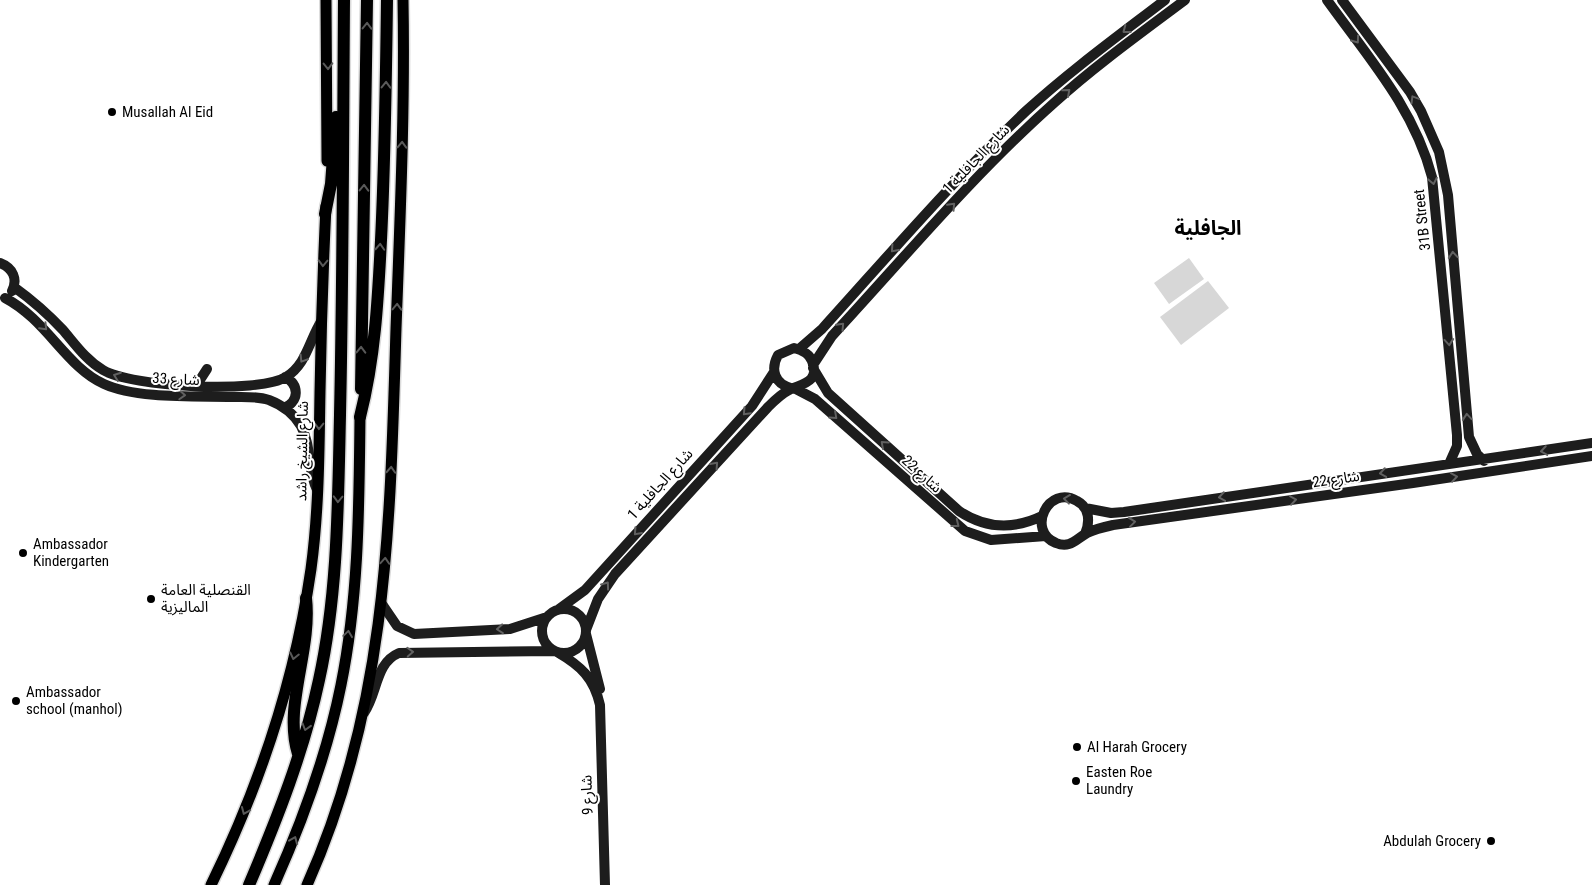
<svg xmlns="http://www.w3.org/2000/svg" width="1592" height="885" font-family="'Roboto Condensed','Noto Sans Arabic',sans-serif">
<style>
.pitch{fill:#d7d7d7}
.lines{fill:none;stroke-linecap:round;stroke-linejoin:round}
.primary-casing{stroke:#dbdbdb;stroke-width:14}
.highway-casing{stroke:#dbdbdb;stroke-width:15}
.secondary{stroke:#1d1d1d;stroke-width:10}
.primary{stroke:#000;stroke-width:11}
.highway{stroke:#000;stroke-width:12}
.oneway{stroke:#595959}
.oneway2{stroke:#616161}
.poi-dot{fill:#000;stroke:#fff;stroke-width:2}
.labels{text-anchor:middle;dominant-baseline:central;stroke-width:4;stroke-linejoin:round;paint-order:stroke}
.poi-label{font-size:15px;fill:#000;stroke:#fff;text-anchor:start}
.street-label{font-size:15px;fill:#000;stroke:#fff}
.district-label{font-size:20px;font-weight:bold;fill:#000;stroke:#fff}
</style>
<rect width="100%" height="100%" fill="#fff"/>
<!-- pitch -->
<path class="pitch" d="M1189 258 1204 279 1169 304 1154 283Z
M1208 281 1229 308 1181 345 1160 317Z"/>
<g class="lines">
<defs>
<path id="primary" d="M326 0 327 161
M211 885C260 785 295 680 311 569 319 510 319 451 320 392 321 330 323 268 326 206
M274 885C303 820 327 755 341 685 359 596 359 506 360 417
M307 885C388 704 390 524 396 329 400 219 405 110 403 0"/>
<path id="highway" d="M325 214 331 184 336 117
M361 389 367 0
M360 417C375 358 378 300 381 240 385 160 386 80 387 0
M298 754C283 706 312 651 306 598
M249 885C277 819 304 751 319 680 338 594 338 503 340 415 343 277 343 138 344 0"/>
</defs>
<!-- primary casing -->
<use href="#primary" class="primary-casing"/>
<!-- highway casing -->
<use href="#highway" class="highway-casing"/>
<!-- secondary -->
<path class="secondary" d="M1327 0C1368 57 1414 108 1432 177L1457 435V446L1449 464
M1342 0 1410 92 1421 111 1439 152 1448 195 1469 437 1477 454 1484 461
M0 263C13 268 18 279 12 291
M14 287C32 300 48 314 63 330 75 344 86 360 103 370 131 387 258 394 286 377 307 364 309 340 322 320
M5 298C47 320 66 367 104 384 136 399 196 396 232 397 244 397 257 396 269 400 282 405 294 414 301 426 312 446 307 471 318 492
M799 349 822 329C889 255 954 179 1026 111 1070 71 1118 36 1165 0
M813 365 832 336C904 258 974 174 1054 103 1095 66 1141 33 1185 0
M813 368 828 393 959 511C986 529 1013 530 1042 516
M196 386 207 369
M794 388 815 399 965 531 991 540 1046 536
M284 408C299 402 300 385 285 377
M1085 508 1111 513 1124 512 1592 443
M1085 534C1090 522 1090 508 1077 501 1048 484 1026 531 1056 543 1070 549 1076 539 1087 533 1095 529 1104 527 1113 525L1413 483 1592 456
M382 604 397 626 414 634 510 629 547 617
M542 631a22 22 0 1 1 44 0a22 22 0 1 1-44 0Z
M559 609 585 590 752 406 774 372
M586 630 598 599 615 574 768 407C774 401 781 394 789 390 800 384 821 383 812 361 809 353 802 350 794 348L778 355C770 370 775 384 791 388
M586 634 600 689
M557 652C581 666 594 678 600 705L605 885
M364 713C378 693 375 663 399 653L554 651"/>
<!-- primary -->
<use href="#primary" class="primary"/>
<!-- highway -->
<use href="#highway" class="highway"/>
</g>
<!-- one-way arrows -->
<defs><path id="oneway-chevron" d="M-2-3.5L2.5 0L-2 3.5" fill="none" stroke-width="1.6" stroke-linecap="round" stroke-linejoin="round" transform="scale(1.25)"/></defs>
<g class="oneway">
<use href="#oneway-chevron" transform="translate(367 26) rotate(-89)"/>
<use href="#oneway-chevron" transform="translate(328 66) rotate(89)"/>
<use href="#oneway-chevron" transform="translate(386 85) rotate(-89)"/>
<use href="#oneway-chevron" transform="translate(402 145) rotate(-88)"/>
<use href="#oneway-chevron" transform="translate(364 188) rotate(-89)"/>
<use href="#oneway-chevron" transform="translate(380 247) rotate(-87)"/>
<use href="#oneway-chevron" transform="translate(323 263) rotate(92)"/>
<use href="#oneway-chevron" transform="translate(397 307) rotate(-88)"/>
<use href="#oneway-chevron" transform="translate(361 350) rotate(-89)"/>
<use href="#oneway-chevron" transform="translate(319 426) rotate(91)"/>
<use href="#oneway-chevron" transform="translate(391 470) rotate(-87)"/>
<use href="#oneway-chevron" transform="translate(338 499) rotate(92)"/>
<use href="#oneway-chevron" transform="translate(385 561) rotate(-86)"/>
<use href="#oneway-chevron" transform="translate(348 634) rotate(-82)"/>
<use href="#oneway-chevron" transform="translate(294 656) rotate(103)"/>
<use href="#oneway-chevron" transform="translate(306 727) rotate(107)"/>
<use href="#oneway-chevron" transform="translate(245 811) rotate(113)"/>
<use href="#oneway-chevron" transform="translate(294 840) rotate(-67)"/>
</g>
<g class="oneway2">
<use href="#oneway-chevron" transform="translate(1126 30) rotate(143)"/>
<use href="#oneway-chevron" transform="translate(1356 40) rotate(54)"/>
<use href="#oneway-chevron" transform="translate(1067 92) rotate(-41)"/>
<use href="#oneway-chevron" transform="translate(1414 99) rotate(-121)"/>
<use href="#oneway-chevron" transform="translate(1433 181) rotate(79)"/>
<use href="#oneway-chevron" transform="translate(952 206) rotate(-47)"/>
<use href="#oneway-chevron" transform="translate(894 249) rotate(132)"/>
<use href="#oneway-chevron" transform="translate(1453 255) rotate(-95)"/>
<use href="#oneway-chevron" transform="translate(841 326) rotate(-47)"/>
<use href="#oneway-chevron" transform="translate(44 327) rotate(46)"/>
<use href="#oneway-chevron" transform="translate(1449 342) rotate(85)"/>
<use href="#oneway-chevron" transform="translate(303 359) rotate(122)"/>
<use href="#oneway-chevron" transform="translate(117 376) rotate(-160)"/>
<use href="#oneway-chevron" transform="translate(182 395) rotate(3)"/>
<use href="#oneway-chevron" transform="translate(746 412) rotate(133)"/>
<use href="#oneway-chevron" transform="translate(834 416) rotate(42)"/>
<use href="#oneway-chevron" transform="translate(1467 417) rotate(-95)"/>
<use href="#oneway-chevron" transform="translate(884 444) rotate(-138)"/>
<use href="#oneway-chevron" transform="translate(1544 451) rotate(171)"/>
<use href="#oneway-chevron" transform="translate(715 465) rotate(-48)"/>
<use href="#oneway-chevron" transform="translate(1383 473) rotate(171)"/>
<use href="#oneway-chevron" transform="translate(1454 477) rotate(-8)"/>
<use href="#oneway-chevron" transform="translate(1222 497) rotate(171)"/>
<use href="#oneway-chevron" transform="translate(1067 499) rotate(-173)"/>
<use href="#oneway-chevron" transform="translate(1293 500) rotate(-8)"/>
<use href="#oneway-chevron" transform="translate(1132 522) rotate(-7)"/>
<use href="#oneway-chevron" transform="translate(956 524) rotate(38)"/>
<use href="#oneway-chevron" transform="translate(637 532) rotate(132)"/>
<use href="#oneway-chevron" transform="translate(606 585) rotate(-54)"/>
<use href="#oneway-chevron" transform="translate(500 629) rotate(175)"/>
<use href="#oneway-chevron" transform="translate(410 652) rotate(-3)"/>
</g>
<!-- markers -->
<g class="poi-dot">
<circle cx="112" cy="112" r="5"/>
<circle cx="23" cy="553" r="5"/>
<circle cx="151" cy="599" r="5"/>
<circle cx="16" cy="701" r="5"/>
<circle cx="1077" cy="747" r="5"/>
<circle cx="1076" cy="781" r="5"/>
<circle cx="1491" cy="841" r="5"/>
</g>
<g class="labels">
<!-- poi labels -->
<g class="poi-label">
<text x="122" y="112">Musallah Al Eid</text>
<text x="33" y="544">Ambassador<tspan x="33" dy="17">Kindergarten</tspan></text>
<text x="161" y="590">القنصلية العامة<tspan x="161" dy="17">الماليزية</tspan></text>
<text x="26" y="692">Ambassador<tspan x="26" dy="17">school (manhol)</tspan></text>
<text x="1087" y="747">Al Harah Grocery</text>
<text x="1086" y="772">Easten Roe<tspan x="1086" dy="17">Laundry</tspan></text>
<text x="1481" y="841" text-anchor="end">Abdulah Grocery</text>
</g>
<!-- street labels -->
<g class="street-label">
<text transform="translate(976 159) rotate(-46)">شارع الجافلية 1</text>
<text transform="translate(1422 220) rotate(-96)">31B Street</text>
<text transform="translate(176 379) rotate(3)">شارع 33</text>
<text transform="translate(302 451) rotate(-89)">شارع الشيخ راشد</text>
<text transform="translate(922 474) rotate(42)">شارع 22</text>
<text transform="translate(1336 479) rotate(-8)">شارع 22</text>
<text transform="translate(660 484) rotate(-48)">شارع الجافلية 1</text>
<text transform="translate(587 795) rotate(-92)">شارع 9</text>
</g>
<!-- district labels -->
<g class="district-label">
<text x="1208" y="228">الجافلية</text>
</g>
</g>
</svg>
